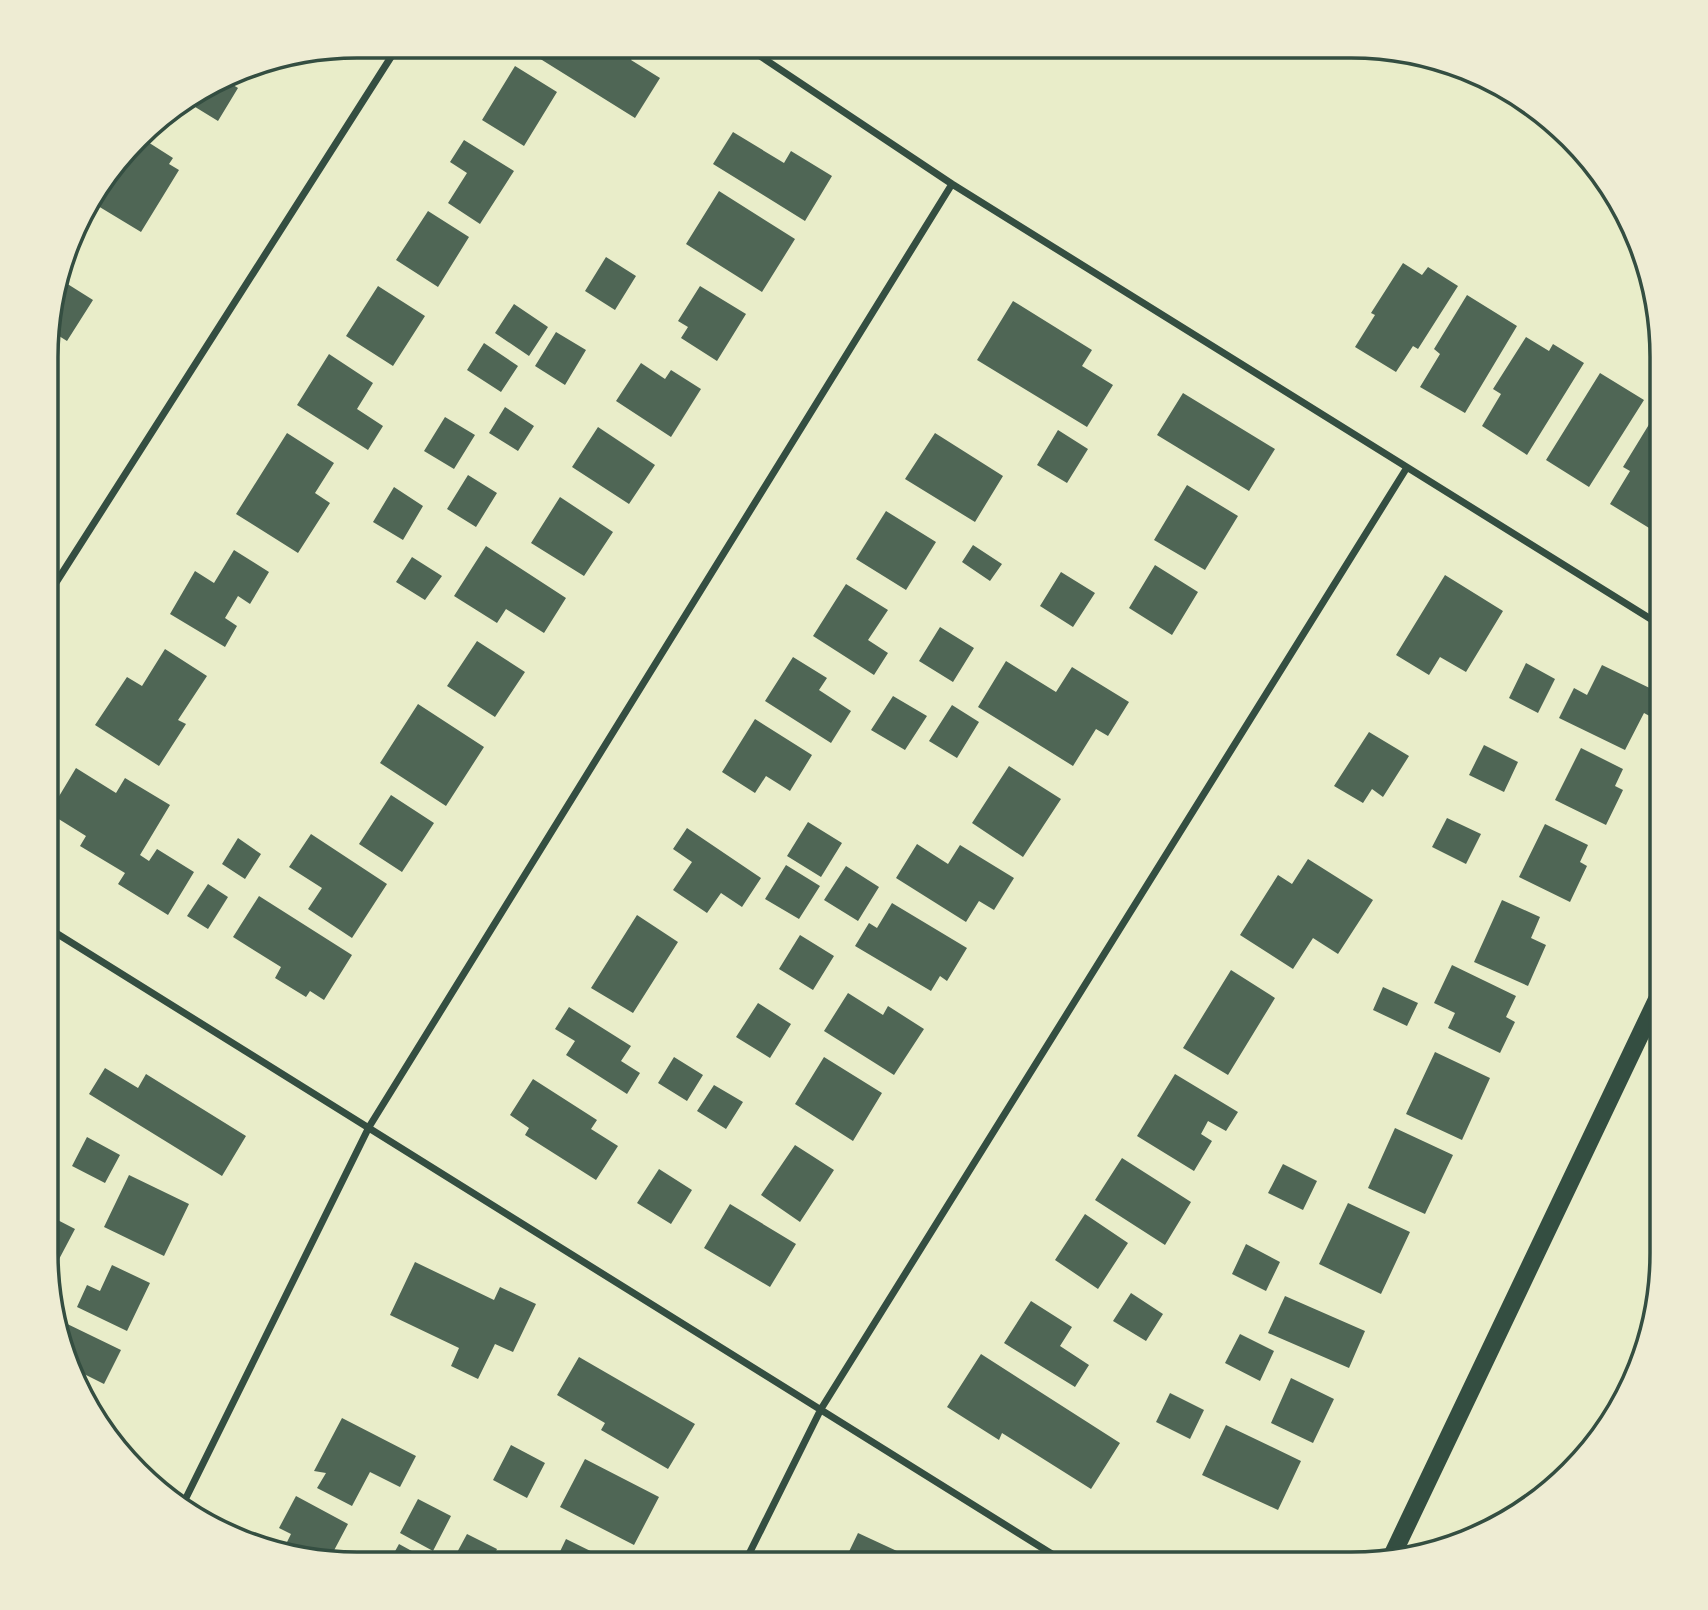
<svg xmlns="http://www.w3.org/2000/svg" width="1708" height="1610" font-family="'Titillium Web',sans-serif">
<style>
.building{fill:#4f6655}
.lines{fill:none;stroke-linecap:round;stroke-linejoin:round}
.minor{stroke:#344e41;stroke-width:7}
.primary{stroke:#344e41;stroke-width:18}
.rim{fill:none;stroke:#344e41;stroke-width:3.5}
</style>
<rect width="100%" height="100%" fill="#e9edc9"/>
<!-- building -->
<path class="building" d="M529 46H632L637 49 631 60 660 78 635 118 526 50Z
M515 66 557 92 524 146 482 120Z
M225 80 238 88 218 121 187 102Z
M177 108 164 128 153 122 164 115Z
M733 132 784 163 791 151 832 176 805 221 713 164Z
M140 137 173 158 169 164 179 170 141 232 98 206 117 175 111 172Z
M464 140 514 171 480 224 448 203 467 173 450 162Z
M719 191 795 239 762 292 686 244Z
M428 211 469 237 438 287 396 260Z
M606 257 636 276 615 310 585 291Z
M1403 263 1422 275 1428 267 1458 286 1418 349 1413 346 1396 372 1355 347 1375 315 1371 313Z
M58 278 93 300 67 341 51 331V296Z
M378 286 425 316 393 366 346 336Z
M700 286 746 314 717 361 681 338 688 327 678 321Z
M1467 295 1517 326 1465 413 1420 387 1440 354 1434 349Z
M1013 301 1092 350 1082 366 1113 385 1087 427 977 360Z
M514 304 548 327 529 356 495 333Z
M556 332 586 350 565 385 535 366Z
M1526 337 1549 351 1553 344 1584 363 1527 455 1482 426 1501 394 1493 389Z
M484 343 518 366 501 392 467 370Z
M329 354 373 383 357 409 383 426 368 450 297 405Z
M641 363 665 379 671 370 701 389 671 437 616 401Z
M1600 373 1644 400 1589 487 1546 460Z
M1183 393 1275 449 1249 491 1157 435Z
M505 407 534 426 518 451 489 433Z
M1656 413 1662 416V518L1654 531 1610 504 1630 471 1623 467Z
M445 417 475 435 454 469 424 451Z
M598 427 655 465 629 504 572 467Z
M1058 430 1088 449 1067 483 1037 465Z
M287 433 334 463 315 493 330 503 298 553 236 514Z
M935 433 1003 476 975 522 905 479Z
M468 475 497 493 476 527 447 509Z
M1187 485 1238 516 1205 570 1154 540Z
M394 487 423 506 403 540 373 522Z
M560 497 613 532 584 576 531 543Z
M886 511 936 542 906 590 856 559Z
M973 545 1002 564 990 581 962 562Z
M486 546 566 598 544 633 506 609 497 623 454 596Z
M234 550 269 572 250 604 238 596 225 618 237 626 225 647 170 614 195 571 214 583Z
M412 557 442 576 425 600 396 582Z
M1155 565 1198 592 1172 635 1129 608Z
M1061 572 1095 593 1073 627 1040 606Z
M1445 575 1503 611 1466 672 1440 657 1429 675 1396 655Z
M846 584 888 610 868 640 888 653 874 675 813 636Z
M940 627 974 648 953 682 919 661Z
M477 641 525 672 495 717 447 686Z
M165 649 207 676 178 720 186 724 159 766 95 725 127 677 142 686Z
M793 657 827 678 819 690 851 711 831 743 765 701Z
M1006 661 1056 692 1072 667 1129 702 1108 736 1096 729 1073 766 978 707Z
M1526 663 1555 679 1538 713 1509 698Z
M1602 665 1662 694V709L1657 720 1644 713 1625 750 1559 718 1574 688 1587 695Z
M893 696 927 716 905 750 871 730Z
M418 704 484 747 446 806 380 763Z
M952 705 979 722 957 758 929 741Z
M755 719 812 755 790 791 766 776 755 793 722 772Z
M1369 732 1409 756 1383 797 1372 789 1363 803 1334 786Z
M1484 745 1518 762 1504 792 1469 775Z
M1581 748 1623 769 1615 786 1623 790 1606 825 1555 800Z
M1009 766 1061 799 1023 857 972 823Z
M76 768 116 793 125 778 170 805 140 855 149 861 157 849 194 872 168 915 118 884 125 873 80 846 86 836 49 813Z
M391 795 434 823 402 872 359 844Z
M1447 818 1481 834 1466 864 1432 847Z
M808 822 842 843 821 877 787 856Z
M1545 824 1588 845 1580 862 1587 866 1570 902 1519 877Z
M687 828 761 878 742 907 721 893 707 913 673 890 692 862 673 849Z
M311 834 387 884 352 938 308 909 322 888 289 867Z
M238 838 261 854 245 879 222 864Z
M917 844 948 864 960 845 1014 878 994 910 979 901 966 922 896 878Z
M1308 859 1373 900 1338 954 1313 938 1293 969 1240 935 1278 875 1292 884Z
M786 865 820 886 799 919 765 899Z
M846 866 879 887 858 921 824 900Z
M208 884 228 897 208 929 187 916Z
M259 896 352 955 324 1000 310 991 306 997 275 978 281 967 233 937Z
M1502 900 1540 917 1531 938 1546 945 1528 986 1474 962Z
M892 903 967 948 947 981 940 976 931 991 855 946 869 923 877 928Z
M637 915 678 942 633 1013 591 988Z
M800 935 834 956 813 990 779 969Z
M1452 965 1516 996 1506 1017 1515 1022 1500 1053 1448 1028 1455 1013 1434 1003Z
M1231 970 1275 998 1228 1075 1183 1048Z
M1383 987 1418 1003 1407 1026 1373 1010Z
M848 993 883 1015 888 1006 924 1029 894 1075 824 1031Z
M758 1003 791 1024 770 1058 736 1037Z
M569 1007 631 1046 621 1061 640 1073 627 1094 566 1055 575 1041 555 1029Z
M1435 1052 1490 1078 1462 1140 1406 1114Z
M674 1057 703 1075 687 1101 658 1083Z
M824 1057 882 1093 853 1141 795 1104Z
M105 1068 138 1088 146 1074 246 1136 222 1176 89 1094Z
M1175 1074 1238 1112 1226 1131 1208 1121 1201 1134 1212 1141 1194 1171 1137 1136Z
M533 1079 597 1120 591 1129 618 1146 596 1180 525 1135 529 1128 510 1115Z
M714 1085 743 1102 726 1129 697 1111Z
M1395 1128 1453 1155 1425 1214 1368 1188Z
M87 1137 120 1155 105 1183 72 1166Z
M795 1145 834 1170 800 1222 761 1195Z
M1122 1158 1191 1202 1165 1245 1095 1200Z
M1283 1164 1317 1181 1303 1210 1268 1193Z
M659 1169 692 1190 671 1224 637 1203Z
M129 1175 189 1204 164 1256 104 1227Z
M1348 1203 1410 1232 1381 1294 1319 1264Z
M730 1204 796 1244 770 1287 704 1248Z
M46 1214 75 1229 57 1263 46 1258Z
M1085 1214 1128 1243 1098 1289 1055 1260Z
M1246 1244 1280 1262 1266 1291 1232 1274Z
M415 1262 494 1300 500 1287 536 1304 513 1352 495 1344 478 1379 451 1366 459 1348 390 1315Z
M112 1265 150 1283 127 1331 77 1307 87 1285 100 1291Z
M1131 1293 1163 1314 1146 1341 1113 1321Z
M1285 1296 1365 1331 1349 1368 1268 1333Z
M1031 1301 1072 1327 1060 1346 1089 1365 1075 1387 1004 1343Z
M57 1319 121 1350 104 1384 84 1374 78 1387 69 1372Z
M1240 1334 1274 1351 1260 1381 1225 1363Z
M981 1354 1120 1443 1091 1489 1002 1433 999 1440 947 1407Z
M579 1357 695 1424 668 1469 601 1430 605 1423 557 1395Z
M1291 1378 1334 1399 1313 1443 1271 1423Z
M1170 1393 1204 1410 1190 1439 1156 1422Z
M342 1418 416 1456 400 1487 370 1472 352 1506 317 1488 326 1473 314 1471Z
M1226 1425 1301 1461 1278 1510 1202 1475Z
M511 1445 545 1463 527 1498 493 1480Z
M585 1459 659 1497 634 1545 560 1507Z
M296 1496 348 1524 330 1558 284 1548 291 1534 279 1528Z
M418 1499 451 1516 433 1551 400 1533Z
M858 1533 925 1564H843Z
M467 1534 497 1549 490 1564H466L454 1558Z
M566 1539 617 1564H554Z
M399 1544 432 1562 430 1564H388Z"/>
<g class="lines">
<!-- minor -->
<path class="minor" d="M745 46 952 184 1662 626
M50 592 398 46
M48 928 1068 1564
M183 1504 369 1127 952 184
M744 1564 821 1409 1406 469"/>
<!-- primary -->
<path class="primary" d="M1390 1560 1662 989"/>
</g>
<!-- crop -->
<path d="M0 0H1708V1610H0ZM357 58H1351A299 299 0 0 1 1650 357V1253A299 299 0 0 1 1351 1552H357A299 299 0 0 1 58 1253V357A299 299 0 0 1 357 58Z" fill="#eeecd3" fill-rule="evenodd"/>
<path class="rim" d="M357 58H1351A299 299 0 0 1 1650 357V1253A299 299 0 0 1 1351 1552H357A299 299 0 0 1 58 1253V357A299 299 0 0 1 357 58Z"/>
</svg>
